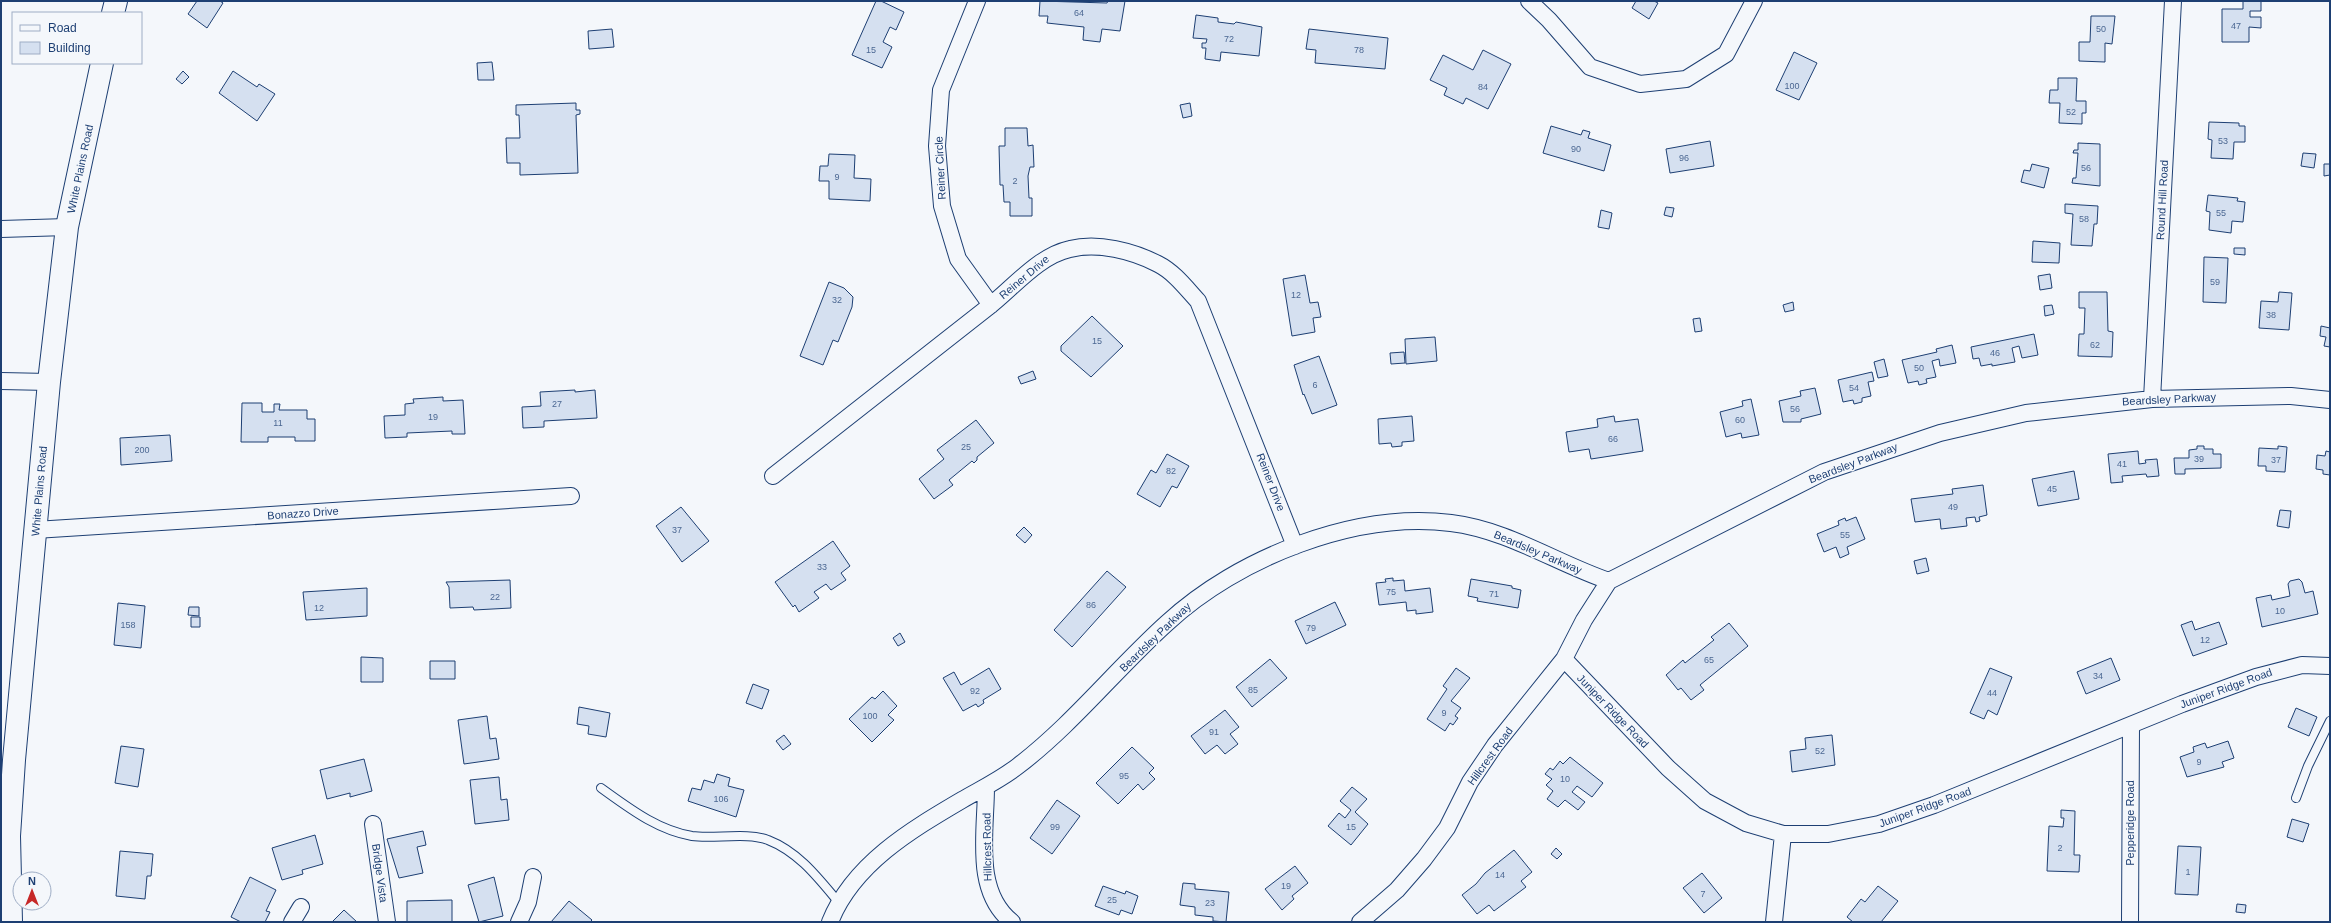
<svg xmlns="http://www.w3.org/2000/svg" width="2331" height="923" font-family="Arial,sans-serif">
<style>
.building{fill:#d5e0f0;stroke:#1d3f73}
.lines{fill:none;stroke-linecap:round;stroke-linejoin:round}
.service-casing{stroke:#1d3f73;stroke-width:10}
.minor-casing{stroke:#1d3f73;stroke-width:18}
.secondary-casing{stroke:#1d3f73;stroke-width:24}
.service{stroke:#f4f7fb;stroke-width:8}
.minor{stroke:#f4f7fb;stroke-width:16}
.secondary{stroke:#f4f7fb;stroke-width:22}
.labels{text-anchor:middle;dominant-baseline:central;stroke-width:3;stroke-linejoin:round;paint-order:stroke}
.number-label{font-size:9px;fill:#4b6792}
.street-label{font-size:11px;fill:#1d3f73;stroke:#f4f7fb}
</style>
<rect width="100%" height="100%" fill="#f4f7fb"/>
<!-- building -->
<path class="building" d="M197 1H220L223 3 207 28 188 14Z
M876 1H881L904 12 896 30 890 27 883 42 892 47 882 68 852 55Z
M1040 1 1107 3 1108 1H1125L1120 31 1102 29 1100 42 1083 40 1084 27 1047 23 1048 16H1039Z
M1636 1H1654L1658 3 1649 19 1632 8Z
M2243 1H2261V11H2250V17H2261V28L2249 27V42H2222V9H2243Z
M1196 15 1218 18V22L1234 24 1236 22 1262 27 1259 56 1221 52 1220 61 1205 59 1206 48H1202V43H1206L1207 39 1193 38Z
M2091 16H2115L2112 44 2105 43V62L2079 61V42H2090Z
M612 29 614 47 589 49 588 31Z
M1309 29 1388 38 1385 69 1315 63 1316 50 1306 49Z
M1483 50 1511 64 1488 109 1466 98 1463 104 1444 95 1447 88 1430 80 1443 55 1473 70Z
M1794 52 1817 63 1799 100 1776 90Z
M492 62 494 80H478L477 63Z
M183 71 189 77 182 84 176 79Z
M233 71 257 87 259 84 275 94 257 121 219 93Z
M2058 78H2077L2076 101H2086V113H2082V124L2059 123 2060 103H2049L2050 90H2058Z
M576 103V110H580V114L576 115 578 173 520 175V163H507L506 138H520L519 115H516V105Z
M1190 103 1192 116 1183 118 1180 105Z
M2209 122 2239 123V126H2245V142H2234L2233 159 2211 158 2212 140 2208 139Z
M1551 126 1581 135 1583 130 1590 132 1588 138 1611 145 1604 171 1543 153Z
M1005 128H1027L1028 146 1033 145 1034 167H1030L1028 176 1029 198H1032V216H1010V202H1004L1003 185H1000L999 146H1005Z
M1710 141 1714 166 1670 173 1666 149Z
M2078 143 2100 144V186L2072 183 2073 178H2076L2078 153H2073L2074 150H2078Z
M2303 153 2316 154 2314 168 2301 166Z
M829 154 855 155 854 178 871 179 870 201 829 199V181H819L820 166H828Z
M2032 164 2049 168 2044 188 2021 182 2024 170 2030 171Z
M2324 164H2330V175L2324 176Z
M2208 195 2238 198 2237 201 2245 202 2243 222 2232 221 2231 233 2209 230 2210 212 2206 211Z
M2065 204 2098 206 2097 224H2094L2092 246 2071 245 2073 214 2065 213Z
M1666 207 1674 208 1672 217 1664 215Z
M1601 210 1612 213 1609 229 1598 227Z
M2033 241 2060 243 2059 263 2032 262Z
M2234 248H2245V255L2234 254Z
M2204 257 2228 258 2226 303 2203 302Z
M2050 274 2052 288 2040 290 2038 276Z
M1305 275 1310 303 1318 302 1321 317 1313 318 1315 332 1292 336 1283 279Z
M829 282 844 288 853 297 852 307 838 342 833 340 823 365 800 356Z
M2079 292H2107L2108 331 2113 332 2112 357 2078 356 2079 334H2084L2085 308H2079Z
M2279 292 2292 293 2289 330 2259 328 2261 301 2278 302Z
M1793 302 1794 310 1785 312 1783 305Z
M2052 305 2054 314 2045 316 2044 306Z
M1092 316 1123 346 1091 377 1061 351V346Z
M1700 318 1702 331 1695 332 1693 319Z
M2321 326 2330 328V347L2324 346 2326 337 2320 336Z
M2034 334 2038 355 2022 358 2019 346 2012 348 2015 362 1992 366V364L1981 366 1979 358 1973 359 1971 347Z
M1435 337 1437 361 1406 364 1405 339Z
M1952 345 1956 363 1940 366 1939 359 1932 361 1936 377 1926 379 1927 383 1919 385 1918 381 1908 383 1902 360 1937 352 1936 349Z
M1404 352 1405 363 1391 364 1390 353Z
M1319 356 1337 405 1312 414 1304 394 1303 395 1294 365Z
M1884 359 1888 376 1878 378 1874 362Z
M1033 371 1036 379 1021 384 1018 377Z
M1872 372 1874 381 1868 382 1871 396 1862 398V402L1854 404 1853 400 1843 402 1838 380Z
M1815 388 1821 414 1801 419V422H1783L1779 401 1801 396 1800 391Z
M575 390V392L595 390 597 418 544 421V427L523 428 522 407 541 406 540 392Z
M443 397V401L463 400 465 434H452V431L407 433V437L385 438 384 416 405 415V404L414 403 413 399Z
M1751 399 1759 435 1742 438 1741 433 1726 437 1720 412 1743 406 1742 401Z
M242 403H262V412H274V404H280L279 410H307V419H315V441H295V437H268V442H241Z
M1412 416 1414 441 1402 442V446L1392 447 1391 443 1379 444 1378 419Z
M1614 416 1615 422 1638 419 1643 451 1591 459 1589 449 1569 452 1566 432 1598 427 1597 419Z
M976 420 994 443 977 457V460L974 463 972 461 949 480 953 485 934 499 919 479 944 459 937 450Z
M170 435 172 461 121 465 120 438Z
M2197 446H2204V449H2213V454H2221V468L2185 469V474H2175L2174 458H2189V450L2197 449Z
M2278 446 2287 447 2285 472 2266 471V466H2258L2259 448 2278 449Z
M2138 451 2139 464 2146 463 2145 460 2157 459 2159 476 2147 477 2146 474 2122 476 2123 482 2111 483 2108 454Z
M2326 451 2330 452V475L2323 474V470L2316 469 2317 455 2325 456Z
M1167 454 1189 466 1177 488 1172 486 1160 507 1137 494 1151 470 1156 473Z
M2074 471 2079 499 2038 506 2032 479Z
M1983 485 1987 515 1979 517 1980 521 1976 522 1975 517 1966 518 1967 526 1941 529 1940 519 1915 522 1911 499 1953 494 1952 489Z
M681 507 709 541 682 562 656 526Z
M2280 510 2291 511 2289 528 2277 526Z
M1856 517 1865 539 1847 547 1849 554 1840 558 1836 547 1824 552 1817 534 1839 525 1838 521 1845 518 1846 521Z
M1024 527 1032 535 1025 543 1016 535Z
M833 541 850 566 841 573 846 580 831 590 826 584 814 592 819 598 799 612 795 605 793 607 775 582Z
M1926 558 1929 571 1917 574 1914 561Z
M1107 571 1126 587 1072 647 1054 630Z
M1393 578V581L1404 580 1405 591 1430 588 1433 612 1416 614V610L1407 611 1406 602 1379 605 1376 583 1386 582 1385 579Z
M1471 579 1512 586V588L1521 590 1518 608 1477 601 1478 598 1468 596Z
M2299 579 2302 582 2305 593 2313 591 2318 614 2262 627 2256 598 2271 595 2272 600 2290 596 2288 584 2290 581Z
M510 580 511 608 474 610 473 607 450 608 449 587 446 582Z
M367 588V616L306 620 303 592Z
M1335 602 1346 625 1306 644 1295 621Z
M118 603 145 606 141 648 114 645Z
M189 607H199V616L188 615Z
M191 617H200V627H191Z
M2192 621 2195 630 2219 622 2227 644 2193 656 2181 625Z
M1729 623 1748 646 1700 685 1704 690 1691 700 1681 688 1678 690 1666 675 1683 660 1685 663 1714 640 1711 637Z
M900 633 905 642 898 646 893 638Z
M361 657 383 658V682H361Z
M2111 658 2120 680 2086 694 2077 672Z
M1270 659 1287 678 1252 707 1236 687Z
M430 661H455V679H430Z
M989 668 1001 689 983 700 984 703 978 707 976 704 963 711 943 678 954 672 961 685Z
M1456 668 1470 678 1451 701 1461 708 1455 716 1458 718 1453 725 1450 723 1445 731 1427 719 1447 689 1443 686Z
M1990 668 2012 677 1997 715 1988 710 1984 719 1970 713Z
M753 684 769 690 762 709 746 703Z
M883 691 897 706 888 715 894 720 872 742 849 719 872 697 875 699Z
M579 707 610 713 606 737 588 734 589 726 577 724Z
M2296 708 2317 717 2309 736 2288 727Z
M1225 710 1239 727 1230 734 1238 744 1225 754 1217 745 1205 754 1191 736Z
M487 716 490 739 496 738 499 759 464 764 458 720Z
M784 735 791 744 783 750 776 741Z
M1832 735 1835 765 1792 772 1790 751 1806 749 1805 738Z
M2228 741 2234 758 2222 762 2224 767 2187 777 2180 757 2194 752 2193 747 2205 743 2207 748Z
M121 746 144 749 138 787 115 783Z
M1132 747 1154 768 1149 773 1155 779 1143 790 1138 784 1118 804 1096 783Z
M1570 757 1603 783 1592 797 1577 786 1572 792 1585 802 1578 810 1565 800 1558 807 1547 799 1553 791 1546 785 1552 779 1545 774 1550 768 1553 770 1560 761 1563 764Z
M364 759 372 791 350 797V793L327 799 320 770Z
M717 774 730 778 728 786 744 790 736 817 688 801 692 788 701 790 704 780 714 783Z
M499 777 501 800 507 799 509 820 475 824 470 780Z
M1352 787 1367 799 1355 812 1368 824 1351 845 1328 826 1339 813 1345 818 1351 810 1340 801Z
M1057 800 1080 816 1052 854 1030 838Z
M2061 810 2075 811 2074 855H2080L2079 872 2047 871 2049 826 2063 827 2064 818H2061Z
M2292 819 2309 824 2303 842 2287 837Z
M423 831 426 845 417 847 423 873 399 878 387 839Z
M315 835 323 864 302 870 303 874 282 880 272 848Z
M2178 846 2201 847 2198 895 2175 894Z
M1556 848 1562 854 1557 859 1551 854Z
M1514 850 1532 872 1521 881 1526 887 1494 911 1489 905 1477 914 1462 895 1476 884 1485 873Z
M120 851 153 854 151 876H147L145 899 116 896Z
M1295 866 1308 883 1292 896 1294 899 1282 910 1265 889Z
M1702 873 1722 898 1704 913 1683 888Z
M250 877 276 890 266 911 270 912 265 922H241L231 917Z
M494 877 503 916 479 922 468 885Z
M1183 883 1195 884V889L1229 892 1226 922 1213 921V917L1195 915V907L1180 905Z
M1103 886 1125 894 1126 891 1138 896 1132 914 1121 910 1119 915 1095 906Z
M1878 886 1898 901 1881 922H1853L1847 917 1861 899 1865 902Z
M452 900V922H407V901Z
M569 901 592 920 590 922H551Z
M2237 904 2246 905 2245 913 2236 912Z
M344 910 357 922H332Z"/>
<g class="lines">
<defs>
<path id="service" d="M601 788C629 808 657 830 692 836 713 839 749 832 768 840 799 852 819 879 840 904
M2296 798 2308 766 2330 721"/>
<path id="minor" d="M977 1 941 90 937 146 942 206 958 259 991 305
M1529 1 1549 20 1590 67 1640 84 1686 79 1726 54 1754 1
M1 229 67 227
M1 381 49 382
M2152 399 2173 1
M773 476C845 420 916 364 987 308 1013 288 1038 256 1070 249 1098 242 1133 251 1158 264 1174 272 1186 288 1198 301L1295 546
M35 530 571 496
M1564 659 1668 768 1705 801 1746 823 1783 834H1828L1879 824 1934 805 2182 704 2256 677 2302 665 2330 666
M986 787C986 832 973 891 1012 922
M373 824 387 922
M292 922 301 907
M519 922 528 902 533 877
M830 922C853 864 911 830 962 800 981 789 1000 780 1018 766 1073 724 1116 669 1167 623 1237 558 1355 511 1451 523 1508 530 1556 563 1609 581L1824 472 1940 433 2026 413 2152 399 2291 396 2330 400
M1360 922 1397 890 1424 859 1447 828 1470 782 1495 745 1564 659 1584 620 1609 581
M1774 922 1783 834
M2130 922 2131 725"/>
<path id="secondary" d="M113 13 116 1
M11 922 9 836 14 760 49 382 67 227 102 63"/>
</defs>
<!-- service casing -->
<use href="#service" class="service-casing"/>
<!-- minor casing -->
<use href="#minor" class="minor-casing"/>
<!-- secondary casing -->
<use href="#secondary" class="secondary-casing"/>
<!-- service -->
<use href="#service" class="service"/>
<!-- minor -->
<use href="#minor" class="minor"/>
<!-- secondary -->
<use href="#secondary" class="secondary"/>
</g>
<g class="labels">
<!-- number labels -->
<g class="number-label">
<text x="1079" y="13">64</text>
<text x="2236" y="26">47</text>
<text x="2101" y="29">50</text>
<text x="1229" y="39">72</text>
<text x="871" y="50">15</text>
<text x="1359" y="50">78</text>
<text x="1792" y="86">100</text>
<text x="1483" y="87">84</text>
<text x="2071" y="112">52</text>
<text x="2223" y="141">53</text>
<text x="1576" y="149">90</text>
<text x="1684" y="158">96</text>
<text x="2086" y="168">56</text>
<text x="837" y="177">9</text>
<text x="1015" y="181">2</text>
<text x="2221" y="213">55</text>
<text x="2084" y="219">58</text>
<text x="2215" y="282">59</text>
<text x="1296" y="295">12</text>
<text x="837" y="300">32</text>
<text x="2271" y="315">38</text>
<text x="1097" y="341">15</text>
<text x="2095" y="345">62</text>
<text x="1995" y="353">46</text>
<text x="1919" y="368">50</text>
<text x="1315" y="385">6</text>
<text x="1854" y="388">54</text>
<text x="557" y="404">27</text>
<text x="1795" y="409">56</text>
<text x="433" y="417">19</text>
<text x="1740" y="420">60</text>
<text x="278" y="423">11</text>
<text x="1613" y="439">66</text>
<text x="966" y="447">25</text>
<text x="142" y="450">200</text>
<text x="2199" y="459">39</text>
<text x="2276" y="460">37</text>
<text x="2122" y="464">41</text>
<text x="1171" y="471">82</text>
<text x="2052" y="489">45</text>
<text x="1953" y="507">49</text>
<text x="677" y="530">37</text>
<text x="1845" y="535">55</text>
<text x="822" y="567">33</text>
<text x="1391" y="592">75</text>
<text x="1494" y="594">71</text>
<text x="495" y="597">22</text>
<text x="1091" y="605">86</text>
<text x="319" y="608">12</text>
<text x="2280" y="611">10</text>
<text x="128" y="625">158</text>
<text x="1311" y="628">79</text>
<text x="2205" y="640">12</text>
<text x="1709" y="660">65</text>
<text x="2098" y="676">34</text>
<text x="1253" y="690">85</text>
<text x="975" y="691">92</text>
<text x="1992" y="693">44</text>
<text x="1444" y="713">9</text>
<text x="870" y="716">100</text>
<text x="1214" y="732">91</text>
<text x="1820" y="751">52</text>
<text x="2199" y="762">9</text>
<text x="1124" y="776">95</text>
<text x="1565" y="779">10</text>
<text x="721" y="799">106</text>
<text x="1055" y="827">99</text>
<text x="1351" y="827">15</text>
<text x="2060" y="848">2</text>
<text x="2188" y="872">1</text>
<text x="1500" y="875">14</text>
<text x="1286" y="886">19</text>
<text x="1703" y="894">7</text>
<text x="1112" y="900">25</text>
<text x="1210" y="903">23</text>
</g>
<!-- street labels -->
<g class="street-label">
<text transform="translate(940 168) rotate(-93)">Reiner Circle</text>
<text transform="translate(80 169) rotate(-78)">White Plains Road</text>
<text transform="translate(2162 200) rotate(-87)">Round Hill Road</text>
<text transform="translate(1024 277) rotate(-40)">Reiner Drive</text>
<text transform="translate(2169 399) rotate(-3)">Beardsley Parkway</text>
<text transform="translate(1853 463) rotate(-21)">Beardsley Parkway</text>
<text transform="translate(1271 482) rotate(69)">Reiner Drive</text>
<text transform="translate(39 491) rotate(-85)">White Plains Road</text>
<text transform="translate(303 513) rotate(-4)">Bonazzo Drive</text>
<text transform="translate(1538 552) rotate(23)">Beardsley Parkway</text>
<text transform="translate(1155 637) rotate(-44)">Beardsley Parkway</text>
<text transform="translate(2226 688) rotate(-20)">Juniper Ridge Road</text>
<text transform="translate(1613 711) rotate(46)">Juniper Ridge Road</text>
<text transform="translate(1490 756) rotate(-54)">Hillcrest Road</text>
<text transform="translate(1925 807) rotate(-20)">Juniper Ridge Road</text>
<text transform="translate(2130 823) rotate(-90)">Pepperidge Road</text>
<text transform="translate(987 847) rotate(-91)">Hillcrest Road</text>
<text transform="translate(380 873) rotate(82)">Bridge Vista</text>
</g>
</g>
<!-- border -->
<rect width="2331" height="923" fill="none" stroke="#1d3f73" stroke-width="4"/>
<!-- legend -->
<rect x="12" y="12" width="130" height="52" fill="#f4f7fb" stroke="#9eadc5"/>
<rect x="20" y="25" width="20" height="6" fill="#f4f7fb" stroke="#9eadc5"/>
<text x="48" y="32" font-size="12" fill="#1d3f73">Road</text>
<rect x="20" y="42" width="20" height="12" fill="#d5e0f0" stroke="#9eadc5"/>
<text x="48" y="52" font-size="12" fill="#1d3f73">Building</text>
<!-- north arrow -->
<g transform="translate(32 891)"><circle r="19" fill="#f4f7fb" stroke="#9eadc5"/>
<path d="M0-3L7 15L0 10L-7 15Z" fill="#c62828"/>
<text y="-6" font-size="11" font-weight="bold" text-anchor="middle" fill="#1d3f73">N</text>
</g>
</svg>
